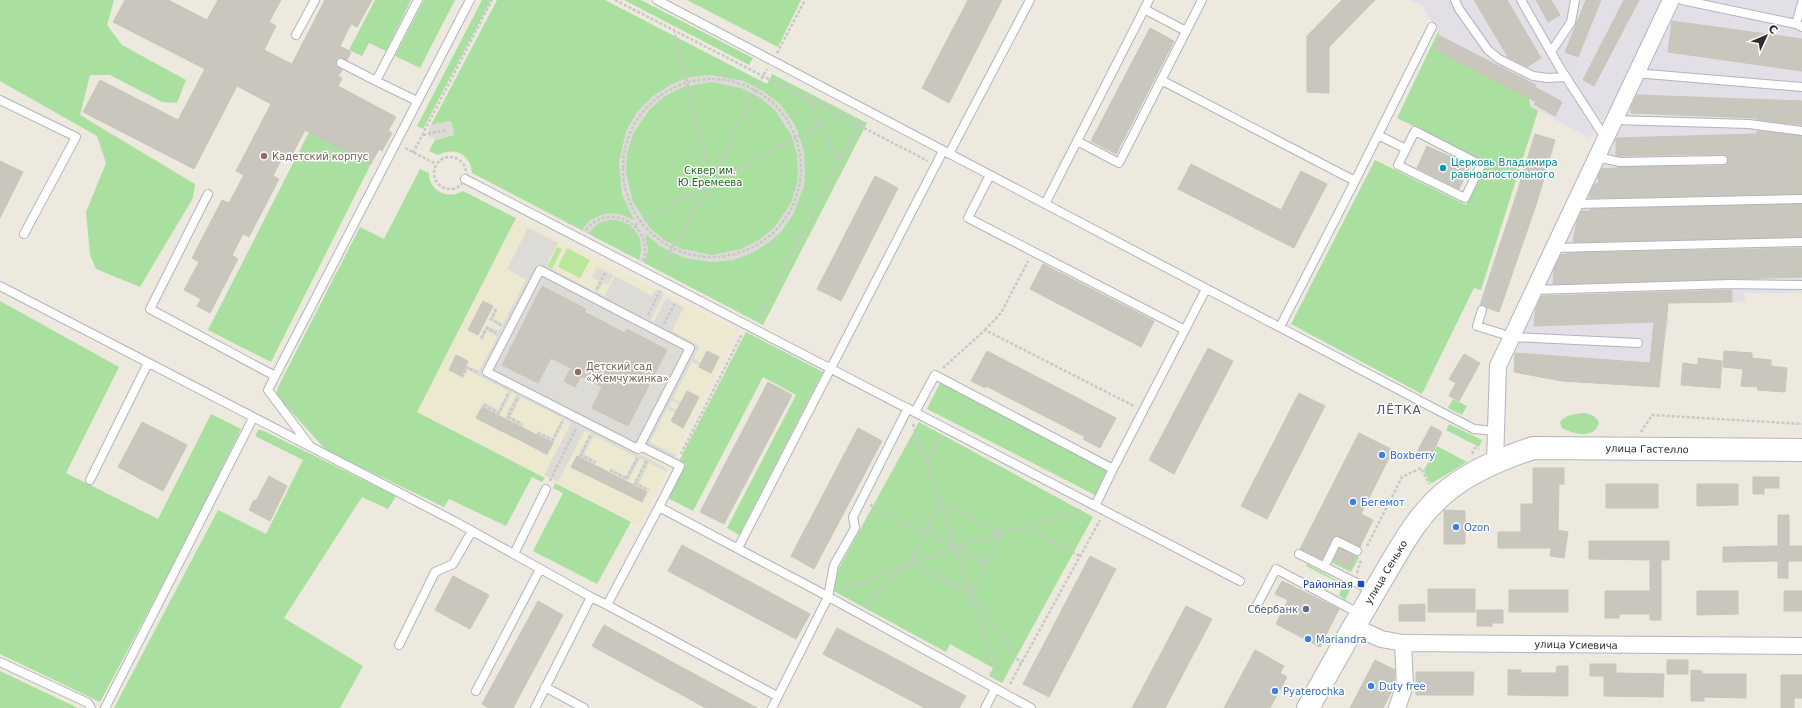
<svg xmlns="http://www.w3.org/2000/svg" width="1802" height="708" font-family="'DejaVu Sans',sans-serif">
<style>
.industrial{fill:#e2dfe6}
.education{fill:#ede9d0}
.green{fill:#aae09f}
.pitch{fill:#bae79b}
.plaza{fill:#dddbd6;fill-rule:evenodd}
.building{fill:#c9c7bd;stroke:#c8c5b9}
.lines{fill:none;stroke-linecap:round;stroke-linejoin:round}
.lane-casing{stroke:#b2b3bf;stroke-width:10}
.street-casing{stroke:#b2b3bf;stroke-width:18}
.secondary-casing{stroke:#b2b3bf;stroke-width:24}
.path{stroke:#c8c8c8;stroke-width:2.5;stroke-dasharray:3 2;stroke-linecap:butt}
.lane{stroke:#fff;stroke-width:8}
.street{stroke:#fff;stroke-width:16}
.secondary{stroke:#fff;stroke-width:22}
.education-dot{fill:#8d6e63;stroke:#fff;stroke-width:1.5}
.culture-dot{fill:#0f9aa8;stroke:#fff;stroke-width:1.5}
.shop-dot{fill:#3f7fe0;stroke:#fff;stroke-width:1.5}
.transit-dot{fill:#1a4fb4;stroke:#fff;stroke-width:1.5}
.service-dot{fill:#5c6f8a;stroke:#fff;stroke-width:1.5}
.labels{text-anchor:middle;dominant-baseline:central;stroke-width:3;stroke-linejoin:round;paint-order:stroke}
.education-label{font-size:10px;fill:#785e54;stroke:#fff;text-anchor:start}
.culture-label{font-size:10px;fill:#0d838f;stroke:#fff;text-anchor:start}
.park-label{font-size:10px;fill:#21661e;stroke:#fff}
.street-label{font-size:10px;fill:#2c2c2c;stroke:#fff}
.shop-label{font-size:10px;fill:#366cbe;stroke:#fff;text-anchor:start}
.transit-label{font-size:10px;fill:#164399;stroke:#fff;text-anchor:end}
.service-label{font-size:10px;fill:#4e5e75;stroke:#fff;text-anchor:end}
.quarter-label{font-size:12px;letter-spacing:1px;fill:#4e4f7b;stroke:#fff}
</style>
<rect width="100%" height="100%" fill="#ede9df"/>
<!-- industrial -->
<path class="industrial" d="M1408 0H1663L1609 110 1589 138 1530 106 1529 98 1434 49 1440 36 1422 5Z
M1678 0H1802V293H1745V302L1668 303 1669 322 1665 339 1659 387 1562 381 1514 372 1515 353 1537 296Z"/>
<!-- education -->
<path class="education" d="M516 218 738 331 639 526 417 412Z"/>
<!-- green -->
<path class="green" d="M0 0H114L107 25 122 45 186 80 177 103 162 102 110 75H90L80 115 195 184 193 198 140 287 96 269 90 255 86 212 106 163 97 136 0 81Z
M375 0H411L386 51 369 43 362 56 349 50Z
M424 0H455L420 68 395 56Z
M482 0H491L423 129 417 126Z
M497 0H605L767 84 772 74 867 123 763 325 472 173C471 155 454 146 438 155L429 151 435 140 454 135 451 121 431 125Z
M624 0H641L753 58 749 65Z
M687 0H801L778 47Z
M1438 32 1440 36 1434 49 1529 98 1530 106 1538 111 1481 290 1474 288 1422 394 1291 324 1375 160 1466 205 1487 163 1397 118Z
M310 130 372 162 271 362 208 330Z
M420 169 429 173C429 191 448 200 463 191L516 218 417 412 545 478 542 482 532 477 506 526 449 499 444 507 327 451 276 395 278 387 360 227 384 239Z
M0 301 119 367 66 473 158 519 211 414 241 429 189 535 100 702 0 654Z
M746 332 823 372 739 535 727 528 796 395 763 377 693 511 668 498 686 464 679 461Z
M940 383 1108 469 1095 495 927 409Z
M1453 399 1467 406 1462 415 1448 408Z
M1584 413C1591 414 1596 416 1599 423 1594 440 1574 434 1562 428L1560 422C1565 415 1575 414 1584 413Z
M919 422 1093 517 1002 683 989 676 993 668 950 644 946 652 828 588Z
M1449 424 1482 440 1479 447 1446 430Z
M258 430H262L396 496 388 509 362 497 284 618 363 666 340 708H114L218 510 266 534 303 460 255 436Z
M1437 446 1467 462 1432 483 1429 482 1424 470Z
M555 483 631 522 597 584 533 551 563 493 553 488Z
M1340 547 1359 557 1351 572 1332 563Z
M1307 564 1351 588 1345 600 1339 595 1343 585 1306 566Z
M0 671 78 708H0Z"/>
<!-- pitch -->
<path class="pitch" d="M557 247 562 249 552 269 547 267Z
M567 248 590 260 580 278 558 267Z"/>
<!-- plaza -->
<path class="plaza" d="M712 75 744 81 763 91 780 104 793 122 798 132 804 153 805 174 804 185 793 215 780 233 772 240 754 252 733 260 712 262 690 259 680 256 660 246 645 234 648 250 644 263 639 260 641 250 640 239 635 230 628 224 618 220H608L599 223 588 233 582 230 590 220 607 213 620 214 634 220 622 195 619 162 626 131 637 112 652 97 670 85 690 77ZM712 82 741 88 759 97 775 110 791 135 797 154 798 174 797 184 791 203 774 228 759 240 741 249 712 255 682 249 664 240 649 227 633 202 626 173 627 153 633 134 650 109 665 96 683 87Z
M451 121 454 135 435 140 429 136 428 131 431 125Z
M528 228 558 243 546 266 594 291 599 281 592 277 597 267 613 275 608 285 603 283 598 292 604 296 615 276 652 296 656 289 664 294 651 320 654 322 666 298 684 307 672 331 700 346 694 358 701 363 700 366 692 362 673 398 681 402 680 405 672 401 669 406 677 410 676 413 667 409 650 442 676 455 674 458 644 443 694 347 539 266 483 373 668 469 667 472 649 463 639 483 650 489 649 492 633 484 644 461 640 459 628 481 609 471 610 468 626 476 636 457 594 435 584 454 597 461 589 477 571 468 590 433 585 430 558 482 544 475 571 423 565 420 547 456 530 446 537 431 552 438 562 418 521 397 511 416 524 424 516 439 498 430 516 395 512 392 493 428 475 418 484 402 498 410 508 391 468 370 463 378 460 376 466 365 479 371 497 337 487 331 483 340 480 338 486 325 499 331 501 327 489 320 495 308 498 310 494 319 503 324 526 280 507 269Z
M542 275 685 350 636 445 493 370ZM542 286 586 308 582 317 622 338 627 330 667 350 628 426 592 408 603 385 589 377 587 380 581 376 564 381 571 368 551 358 538 383 502 365Z"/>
<!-- building -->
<path class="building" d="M125 0H168L207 20 218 0H281L269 22 276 26 264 50 292 64 325 0H372L357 27 351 24 340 46 351 52 347 60 338 58 336 64 342 70 338 76 342 78 338 86 396 117 388 131 392 133 382 151 379 149 371 164 305 130 291 157 284 154 273 176 279 179 249 237 243 234 232 255 238 259 210 313 197 306 201 299 184 290 199 262 192 258 222 200 229 203 244 175 236 171 271 104 237 86 194 169 83 112 100 80 178 120 205 69 113 22Z
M968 0H1002L949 103 922 88Z
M1342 0H1375L1329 47V93L1307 92V36Z
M1474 0H1507L1541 58 1527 67 1508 57Z
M1536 0H1551L1560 15 1548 22Z
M1586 0H1601L1578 57 1565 52Z
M1624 0H1639L1594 86 1583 80Z
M1672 21 1802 39V71L1668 52Z
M1150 28 1174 41 1116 154 1091 141Z
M1440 36 1536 85 1535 87 1562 102 1555 116 1534 104 1536 102 1434 49Z
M1637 95 1802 101V125L1757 120V118L1631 113V107Z
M1757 131 1802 136V194L1590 198V193L1595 184 1599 183 1598 176 1602 169 1617 168V167L1723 166 1726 164 1728 160 1727 157 1723 154 1621 156H1616V138L1757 134Z
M1535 134 1555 140 1537 202 1499 312 1487 308 1484 305H1480L1516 196Z
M1427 146 1470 166 1459 189 1417 168Z
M0 161 23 172 0 218Z
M1191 164 1281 210 1301 171 1327 184 1294 248 1178 189Z
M875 176 898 188 841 301 817 289Z
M1802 204V237L1573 242 1577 221 1582 211H1590V209Z
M1802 248V277L1553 284 1554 269 1561 255 1570 253Z
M1043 264 1154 321 1141 347 1030 289Z
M542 286 586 309 584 312 625 333 627 329 667 350 628 426 592 408 602 387 581 376 575 387 564 381 571 368 551 358 538 383 502 365Z
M1732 290V302L1668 303 1659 387 1562 381 1514 372 1515 353 1650 363 1654 322 1534 326 1536 308 1542 296Z
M483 301 493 306 478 335 468 330Z
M1208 348 1233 361 1174 474 1149 460Z
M707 351 719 357 711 373 699 367Z
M987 351 1116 418 1100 448 1083 439 1085 437 986 386 985 388 971 381Z
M1724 351 1752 353V358L1771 360V366L1787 368 1785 392 1757 390 1758 387 1741 386 1743 369 1723 367Z
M1464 354 1480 363 1459 401 1449 396 1456 383 1449 379Z
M456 355 468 361 461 376 449 370Z
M1698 358 1722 361 1720 388 1681 385 1683 363 1698 365Z
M768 382 792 395 724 524 700 512Z
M687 391 699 397 683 428 671 421Z
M1299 393 1325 406 1267 519 1241 506Z
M482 407 553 443 547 454 476 418Z
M142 422 187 445 163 491 118 467Z
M1431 426 1442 432 1430 459 1417 452Z
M858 428 882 441 814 569 791 556Z
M1359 433 1393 450 1361 514 1373 520 1360 547 1336 536 1332 539 1322 559 1300 549Z
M577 456 647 492 642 502 571 467Z
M1533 468H1564V484H1559L1558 530 1568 532 1564 558 1550 556 1551 548H1498V532H1521V504H1533Z
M269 476 287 486 270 521 249 510 254 500 256 501Z
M1753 477H1779V488H1764V494H1753Z
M1606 484H1658V508H1606Z
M1697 484H1738V505L1697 506Z
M1444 510 1465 511V544H1444Z
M1778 515H1789V546H1802V561H1788V578H1778V561L1723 562V547L1778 546Z
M1589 541H1669V560H1661V620H1650V614H1619V618H1605V591H1650V560L1589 559Z
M682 545 810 614 796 639 668 571Z
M1339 548 1355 556 1349 568 1334 560Z
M1090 556 1116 569 1049 697 1023 684Z
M453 576 489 595 470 629 435 610Z
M1282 581 1339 609 1320 647 1276 624 1288 600 1275 594Z
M1428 589H1475V612H1428Z
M1509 590H1568V612H1509Z
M1697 591H1738V614L1697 615Z
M1784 591H1802V611H1784Z
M538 601 563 615 513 708H489L482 704Z
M1425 604V621H1399V605Z
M1186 606 1212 619 1165 708H1132Z
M1477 610H1503V623H1492V626H1477Z
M604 625 757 708H706L592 646Z
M837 628 966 696 959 708H925L823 654Z
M1255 650 1284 666 1280 673 1287 677 1270 708H1224Z
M1375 660 1395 670 1394 687 1383 708H1350Z
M1667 660H1688V674H1667Z
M1590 664H1616V673L1664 674 1663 697 1604 696V676H1590Z
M1557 666H1568V696L1508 695V670H1521V673H1556Z
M1691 670 1702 671V674H1746V698L1704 697V701H1691Z
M1416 672H1474L1473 695H1416Z
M1781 675H1802V698H1794V708H1781Z"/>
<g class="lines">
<defs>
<path id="lane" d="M657 0 1443 413 1474 429 1495 431
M1455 0 1459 9 1488 50 1499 59 1533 76 1548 78 1566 77
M1521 0 1560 68 1606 139
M1682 0 1796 24 1802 27
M1144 9 1186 31
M1796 24 1802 3
M296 35 315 0
M1551 52 1571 22 1575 0
M341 63 376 81
M1635 73 1802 87
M1161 80 1355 181
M0 100 76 137 24 234
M417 101 376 81 418 0
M1614 120 1749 124 1802 131
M1415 131 1481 165 1465 198 1398 165Z
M1378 135 1406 149
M1077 141 1119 163 1202 0
M949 154 1030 0
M1597 157 1620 162 1723 160
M990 175 968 218 1185 330
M465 179 1240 581
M208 194 150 309 275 376
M1045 204 1149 0
M1575 204 1802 199
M1554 248 1802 242
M540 270 690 348 638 449 487 372Z
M0 286 456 522 591 597
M1534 290 1730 284 1802 285
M1482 310 1477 326 1512 337 1638 343
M1280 327 1355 181 1432 27
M915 412 935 375 1113 469 1095 506
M310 446 268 390 470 0
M640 446 680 466 659 507
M1113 469 1206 289
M90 480 148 363
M738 548 943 151
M514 554 546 489
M1299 554 1373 591
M1324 567 1337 541 1357 551
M607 605 777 696
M1255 609 1276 569 1360 614
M399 645 435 572 453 564 472 531
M0 662 88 703 91 708
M545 687 584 708
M476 691 540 569
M105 708 253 418
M535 708 591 597 607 605 659 507 816 590 1031 708
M772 708 828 597 834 565 855 528 853 517 908 408
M985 708 995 689"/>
<path id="street" d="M1495 463 1498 366 1671 0
M1353 626 1381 639 1403 643 1802 646
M1397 708 1405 685 1403 643"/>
<path id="secondary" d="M1308 708C1331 666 1355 624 1380 582 1400 549 1417 514 1448 490 1473 470 1503 458 1533 448L1802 450"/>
</defs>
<!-- lane casing -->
<use href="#lane" class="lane-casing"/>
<!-- street casing -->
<use href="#street" class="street-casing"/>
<!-- secondary casing -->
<use href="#secondary" class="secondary-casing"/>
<!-- path -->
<path class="path" d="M615 0 928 161
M674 30 712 182
M777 53 805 0
M623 168a89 89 0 1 1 178 0a89 89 0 1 1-178 0Z
M807 99 839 163
M423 135 446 130
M405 148 436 164
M413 153 492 0
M434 173a16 16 0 1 1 32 0a16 16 0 1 1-32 0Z
M635 225 845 111
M586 230C609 200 655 226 643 261
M660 268 712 182 755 90 767 69
M597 289 605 273
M496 309 491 319 501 325
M648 315 660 291
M758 319 861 119
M664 324 675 303
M985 330 1001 313 1028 261
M481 338 487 328 496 333
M943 368 985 330 1134 406
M462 377 466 367 478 373
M517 399 508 417 522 424
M484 405 499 413 508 394
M913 424 999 679
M1641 432 1652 415 1802 424
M538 433 553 440 562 422
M590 436 581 455 595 462
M681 454 742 334
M1472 454 1475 448 1479 449
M647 461 635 483 648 490
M927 462 940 437
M610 470 627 479 637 458
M550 481 576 428
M870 505 985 563
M1028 528 1080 556
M1367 546 1402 477 1421 468 1429 484
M1357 573 1361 560
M842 591 910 563 1001 533 1027 528 1081 510
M970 593 1001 533 940 503 910 563 970 593 1021 664
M864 604 908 565
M1010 684 1100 520"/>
<!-- lane -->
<use href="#lane" class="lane"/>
<!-- street -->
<use href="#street" class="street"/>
<!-- secondary -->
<use href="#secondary" class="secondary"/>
</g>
<!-- markers -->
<g class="education-dot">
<circle cx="264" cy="156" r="4"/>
<circle cx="578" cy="372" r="4"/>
</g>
<circle class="culture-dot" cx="1443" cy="168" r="4"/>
<g class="shop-dot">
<circle cx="1382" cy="455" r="4"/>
<circle cx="1353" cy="502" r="4"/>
<circle cx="1456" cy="527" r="4"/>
<circle cx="1308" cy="639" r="4"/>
<circle cx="1371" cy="686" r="4"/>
<circle cx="1275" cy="691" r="4"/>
</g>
<rect class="transit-dot" x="1357" y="580" width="8" height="8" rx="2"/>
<circle class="service-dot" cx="1306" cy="609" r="4"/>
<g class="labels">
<!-- education labels -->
<g class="education-label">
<text x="272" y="156">Кадетский корпус</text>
<text x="586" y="366">Детский сад<tspan x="586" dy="12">«Жемчужинка»</tspan></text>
</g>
<!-- culture labels -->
<g class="culture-label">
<text x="1451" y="162">Церковь Владимира<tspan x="1451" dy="12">равноапостольного</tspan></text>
</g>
<!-- park labels -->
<g class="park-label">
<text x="710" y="170">Сквер им.<tspan x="710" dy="12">Ю.Еремеева</tspan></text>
</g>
<!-- street labels -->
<g class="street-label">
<text transform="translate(1647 449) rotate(1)">улица Гастелло</text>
<text transform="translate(1386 572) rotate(-59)">улица Сенько</text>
<text transform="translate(1576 645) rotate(1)">улица Усиевича</text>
</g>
<!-- shop labels -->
<g class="shop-label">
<text x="1390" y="455">Boxberry</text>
<text x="1361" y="502">Бегемот</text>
<text x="1464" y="527">Ozon</text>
<text x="1316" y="639">Mariandra</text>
<text x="1379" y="686">Duty free</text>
<text x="1283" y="691">Pyaterochka</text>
</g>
<!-- transit labels -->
<g class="transit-label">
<text x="1353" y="584">Районная</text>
</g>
<!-- service labels -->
<g class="service-label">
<text x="1298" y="609">Сбербанк</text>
</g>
<!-- quarter labels -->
<g class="quarter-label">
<text x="1399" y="410">ЛЁТКА</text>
</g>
</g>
<!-- north arrow -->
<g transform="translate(1766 36) rotate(46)" stroke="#ffffff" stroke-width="3" paint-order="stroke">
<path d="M0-3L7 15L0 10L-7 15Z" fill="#2c2c2c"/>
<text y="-6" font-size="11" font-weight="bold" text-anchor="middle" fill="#2c2c2c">С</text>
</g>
</svg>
